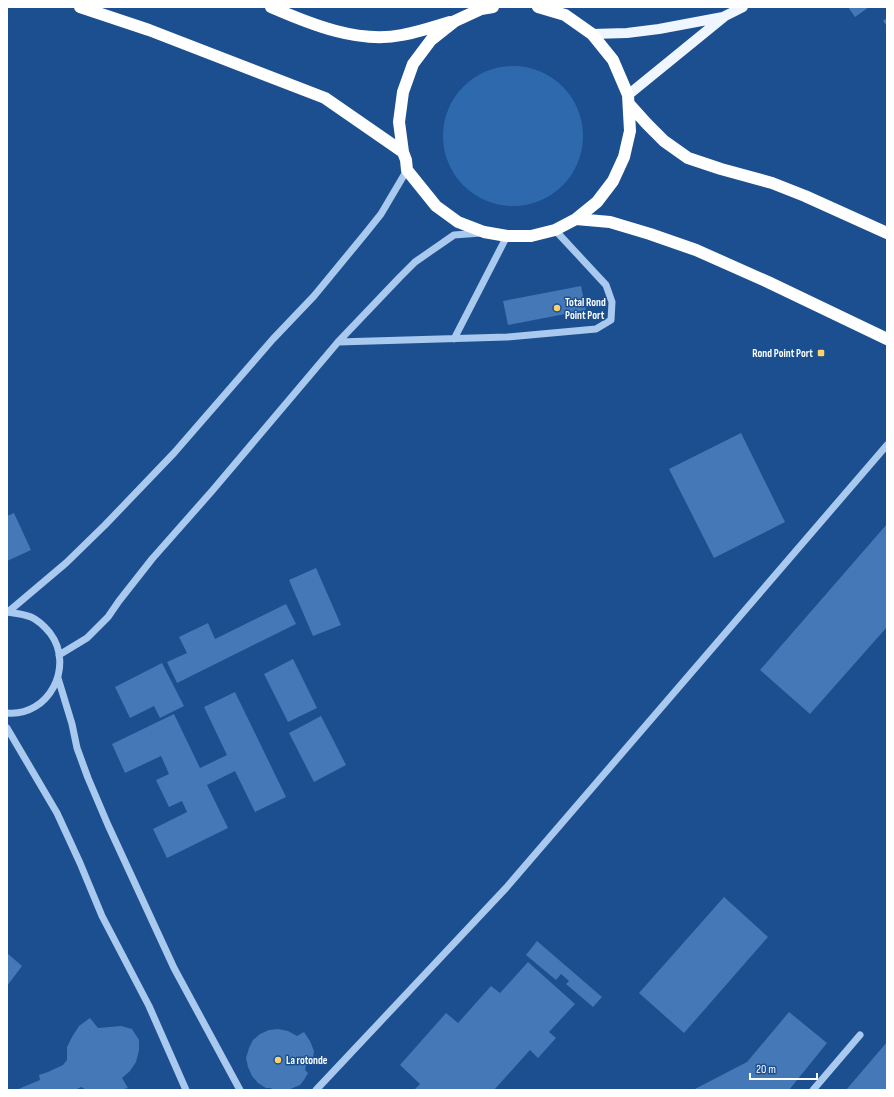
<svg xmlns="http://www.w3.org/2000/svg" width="894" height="1097" font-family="'Sofia Sans Condensed',sans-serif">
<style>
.green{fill:#2e69ad}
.building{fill:#4478b7}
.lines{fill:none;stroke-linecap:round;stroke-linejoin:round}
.minor{stroke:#a9c9ee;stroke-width:7}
.major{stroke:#f0f6ff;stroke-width:10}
.highway{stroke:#fff;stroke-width:12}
.poi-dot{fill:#ffd166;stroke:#1b4f8f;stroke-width:1.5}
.labels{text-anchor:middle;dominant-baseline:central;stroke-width:3;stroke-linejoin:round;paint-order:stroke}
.poi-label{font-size:11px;font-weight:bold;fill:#fff;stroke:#1b4f8f;text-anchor:start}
</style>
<rect width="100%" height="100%" fill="#1b4f8f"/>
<!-- green -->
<path class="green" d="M443 136a70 70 0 1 1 140 0a70 70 0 1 1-140 0Z"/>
<!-- building -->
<path class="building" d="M848 7H869L855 17Z
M887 18V26L883 21Z
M581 286 586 310 508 325 503 301Z
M741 433 785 522 714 558 669 469Z
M14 513 31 550 7 561V516Z
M887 524V627L810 714 760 670Z
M316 568 341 625 313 636 289 580Z
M286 604 296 624 177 683 167 662 187 653 179 637 208 623 215 639Z
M293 659 317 708 288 722 264 674Z
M162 663 184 706 160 718 154 706 130 718 115 687Z
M235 692 286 797 255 812 235 771 207 785 228 828 167 858 153 829 187 812 182 801 169 807 156 780 169 774 161 756 125 773 112 744 174 714 200 768 227 755 204 707Z
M321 716 346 765 314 782 289 733Z
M724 897 768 937 684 1033 639 993Z
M537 941 602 997 593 1007 566 984 569 981 561 974 556 980 526 955Z
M7 953 22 966 7 986Z
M528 962 575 1004 549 1032 556 1038 538 1058 530 1050 494 1090H414L420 1084 400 1065 446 1013 458 1023 491 986 500 993Z
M789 1012 827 1043 789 1090H693L747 1062Z
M90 1018 98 1028 121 1026 132 1029 139 1040V1050L136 1062 130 1071 122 1078 128 1088 121 1090H87L81 1087 75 1090H16L40 1080 39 1075 48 1072 63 1065 67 1060V1047L72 1037 79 1026Z
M278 1029 288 1031 297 1036 304 1032 310 1041 314 1051 313 1059 307 1061 305 1070 308 1073 304 1080 300 1085 288 1090H272L271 1088H266L258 1083 252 1076 248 1067 246 1058 249 1048 253 1040 260 1034 269 1030Z
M887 1042V1090H846Z"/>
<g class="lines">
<!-- minor -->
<path class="minor" d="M454 339 507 236
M338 342 507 337 596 329 611 320 612 302 606 285 555 230
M7 612C14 613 24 614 31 617 38 620 45 627 50 633 75 666 49 717 7 713
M8 612 66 563 105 525 174 453 273 339 314 296 365 234 381 214 407 170
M59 655 87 638 108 617 119 601 152 559 212 491 338 342 400 277 415 262 454 235 481 233
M58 678 72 724 77 748 88 778 108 825 174 968 240 1090
M7 728 57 813 80 863 102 916 149 1006 186 1090
M316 1090 506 888 887 445
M813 1090 860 1035"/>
<!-- major -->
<path class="major" d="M592 34 627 33 659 29 723 17
M628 95 725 16 743 7"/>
<!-- highway -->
<path class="highway" d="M80 7 149 30 325 98 403 152
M271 7C310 24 359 44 402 35 418 32 434 27 450 22
M493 7 481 9 455 21 431 40 413 64 403 92 399 122 403 152 406 160 407 170 436 206 458 222 484 232 507 236H531L555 230 576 219 597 202 613 181 624 157 630 131 628 95 613 60 592 34 565 15 538 7
M629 104 647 124 664 141 688 158 721 169 772 183 805 196 887 233
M576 219 610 222 650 234 696 250 768 282 887 339"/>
</g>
<!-- markers -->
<g class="poi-dot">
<circle cx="557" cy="308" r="4"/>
<rect x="817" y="349" width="8" height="8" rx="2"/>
<circle cx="278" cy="1060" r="4"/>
</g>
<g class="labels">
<!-- poi labels -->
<g class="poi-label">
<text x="565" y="302">Total Rond<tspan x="565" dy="13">Point Port</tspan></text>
<text x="813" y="353" text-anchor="end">Rond Point Port</text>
<text x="286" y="1060">La rotonde</text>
</g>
</g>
<!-- border -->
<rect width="894" height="1097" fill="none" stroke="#ffffff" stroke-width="16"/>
<!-- scale -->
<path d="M750 1073v6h67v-6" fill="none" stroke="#ffffff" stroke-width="2"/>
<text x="756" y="1073" font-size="12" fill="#ffffff" stroke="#1b4f8f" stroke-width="3" paint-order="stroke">20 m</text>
</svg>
